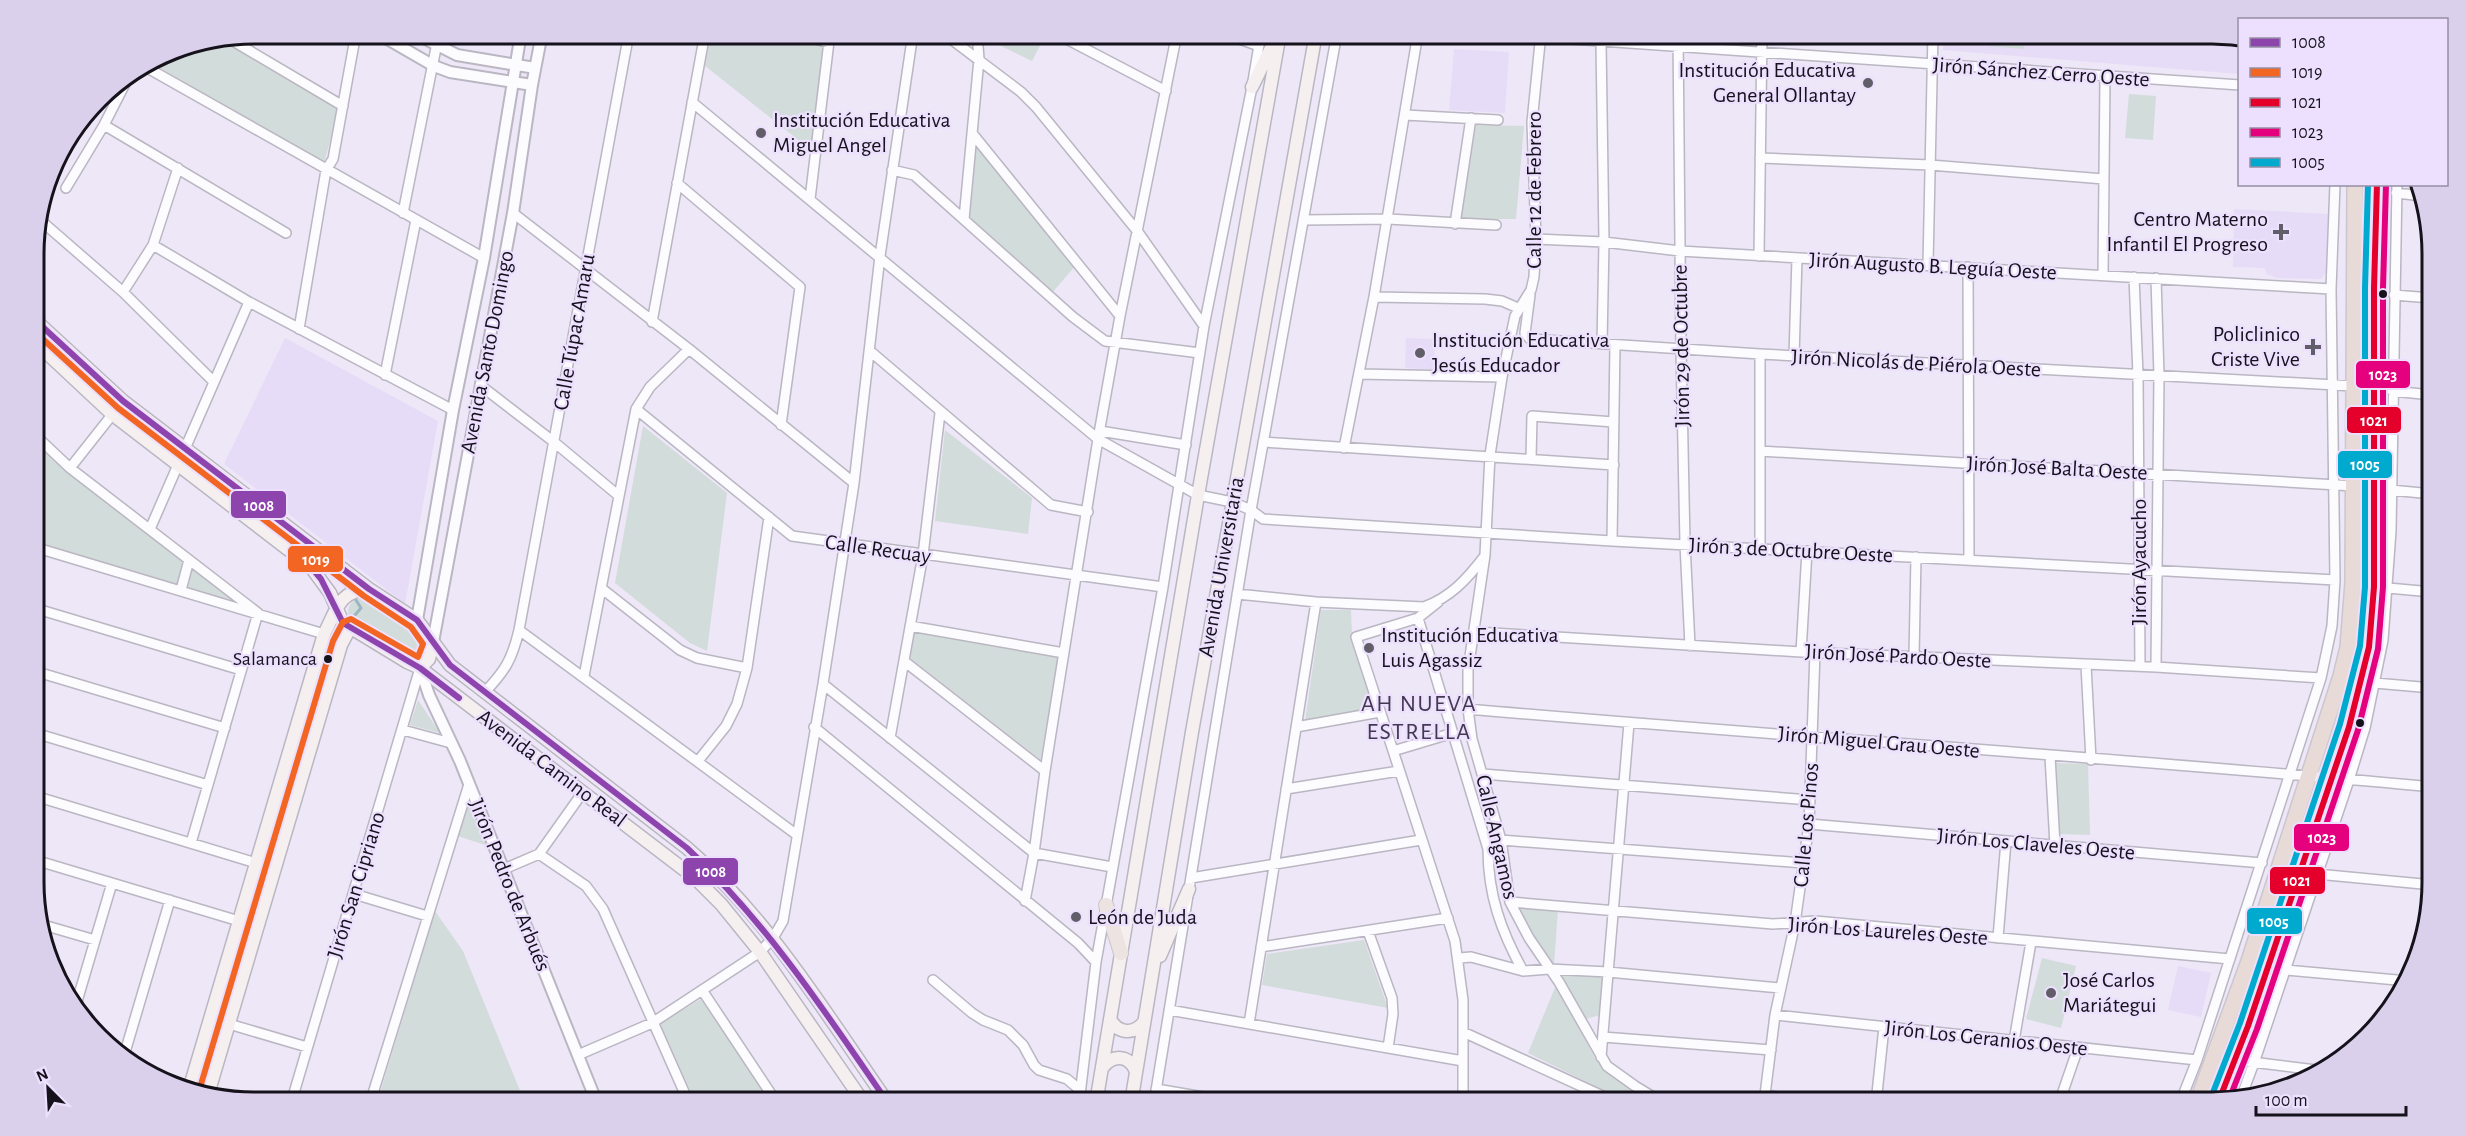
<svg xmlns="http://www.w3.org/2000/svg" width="2466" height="1136" font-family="'Alegreya Sans',sans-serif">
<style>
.built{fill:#e7dcf8}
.green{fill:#d2dcda}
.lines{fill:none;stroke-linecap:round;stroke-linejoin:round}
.stream{stroke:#9bb5c2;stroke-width:3}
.minor-casing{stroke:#bab6c2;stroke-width:12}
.tertiary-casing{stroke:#bab6c2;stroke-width:14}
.secondary-casing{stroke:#bab6c2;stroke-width:15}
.primary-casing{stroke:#cac7ce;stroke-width:16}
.trunk-casing{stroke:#cac7ce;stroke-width:18}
.minor{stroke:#fcfbfe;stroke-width:9}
.tertiary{stroke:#fcfbfe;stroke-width:10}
.secondary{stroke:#f5f0ef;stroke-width:12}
.primary{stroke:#ede3e1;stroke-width:14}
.trunk{stroke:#e7dad7;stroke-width:15}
.bus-1-casing{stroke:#ece0fe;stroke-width:10}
.bus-2-casing{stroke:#ece0fe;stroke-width:10}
.bus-3-casing{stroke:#ece0fe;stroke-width:10}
.bus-4-casing{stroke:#ece0fe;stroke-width:10}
.bus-5-casing{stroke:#ece0fe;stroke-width:10}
.bus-1{stroke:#8e44ad;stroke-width:6}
.bus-2{stroke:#f26522;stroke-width:6}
.bus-3{stroke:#e4002b;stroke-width:6}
.bus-4{stroke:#e5007d;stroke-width:6}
.bus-5{stroke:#00a9ce;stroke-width:6}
.poi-dot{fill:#615d69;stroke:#ece0fe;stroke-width:2}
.bus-dot{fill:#16121c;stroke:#ece0fe;stroke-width:2}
.labels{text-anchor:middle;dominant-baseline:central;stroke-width:4.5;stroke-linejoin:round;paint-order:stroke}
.bus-label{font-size:20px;fill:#16121c;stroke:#ece0fe;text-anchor:end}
.poi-label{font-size:22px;fill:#16121c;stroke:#ece0fe;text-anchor:start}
.street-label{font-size:22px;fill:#16121c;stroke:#ece0fe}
.neighbourhood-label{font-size:24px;letter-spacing:1.5px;fill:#423850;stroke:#ece0fe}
.rim{fill:none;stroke:#16121c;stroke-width:3}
.line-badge{stroke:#ece0fe;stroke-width:2}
.badge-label{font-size:16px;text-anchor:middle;font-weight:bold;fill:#fff}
</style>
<rect width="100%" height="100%" fill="#ede7f7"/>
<!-- built -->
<path class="built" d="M1944 33H2213L2239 38V74L1943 50Z
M1454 49 1509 52 1505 113 1449 110Z
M2234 209 2328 214 2326 272 2321 279 2277 278 2267 274 2265 268 2233 267Z
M285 338 438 421 405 604 224 464Z
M1406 338 1435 339 1434 370 1405 368Z
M2178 966 2211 973 2201 1017 2168 1010Z"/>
<!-- green -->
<path class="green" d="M710 33 788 36 823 45 811 150 704 65Z
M998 33H1039L1045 36 1032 61 993 42Z
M1989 33H2025L2024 49 1988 46Z
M221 39 339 108 324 163 150 62 169 50Z
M2129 94 2156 96 2153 140 2125 138Z
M1476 125 1524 126 1516 219H1460Z
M976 143 1076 265 1051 294 969 218Z
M643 426 727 493 707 651 690 643 615 583Z
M945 430 1032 498 1028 534 935 521Z
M34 441 65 471 236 601 34 542Z
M362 598 417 628 424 638C424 648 417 654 407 652L352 621C344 611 349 600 362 598Z
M1321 610H1351L1352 637 1375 708 1305 721Z
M914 631 1058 657 1041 760 910 658Z
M418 700 440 733 410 725Z
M2056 763 2088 764 2090 835 2059 834Z
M469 803 488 846 458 836Z
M1520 908 1558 909 1554 965 1529 928Z
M435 911 463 951 525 1103H377Z
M1364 940 1388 1008 1262 985 1267 954Z
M2042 958 2076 966 2061 1028 2026 1019Z
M1560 974 1603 976 1600 1015 1586 1019Z
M1556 985 1595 1058 1611 1075 1653 1103H1629L1528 1053Z
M701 999 771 1103H696L660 1024Z"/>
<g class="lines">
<!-- stream -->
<path class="stream" d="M151 430 208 475 216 478
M330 566 350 592
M349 622 361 608 354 597
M338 639 345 627"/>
<defs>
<path id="minor" d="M795 33 829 43
M943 33 1021 92 1036 107 1138 232 1204 326
M1055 33 1166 91
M1223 33 1259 46
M1483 33 2240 85
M1541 33 1532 122 1536 239 1534 277 1531 290 1515 316 1502 377 1490 455 1485 555 1468 670V709L1472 739 1501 840 1510 902 1529 938 1559 982 1607 1066 1635 1086 1663 1103
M1678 33 1681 349 1685 544 1690 646
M228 38 343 106
M1601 42 1604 242 1602 344
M144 66 484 258
M692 102 1098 439 1198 495 1232 502 1251 510 1263 519 1612 541 2335 580
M1405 115 1498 120
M104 125 286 233
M972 133 1120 316
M1760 158 1930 165 2104 179
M892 170 914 175 1073 317 1105 341 1200 353
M677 183 800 287 781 425
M66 188 104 125 130 74
M2396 193 2423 196
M810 199 830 33
M403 213 439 33
M513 213 689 349 854 483
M39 219 123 292 214 382
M964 219 979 59 977 33
M1304 220 1388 219 1496 225
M1455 224 1471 118
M1536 239 1604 242 1680 251 2331 289
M153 245 249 302 453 410
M1759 256 1762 33
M1928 265 1933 33
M1968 267 1969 560
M2103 275 2105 76
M2134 277 2138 375 2140 666
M123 292 153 245 178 168
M1530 295 1525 333 1530 339 1760 354 2354 386
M2394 295 2431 298
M1374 297 1485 299 1502 301 1518 308
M652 322 705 33
M299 329 326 170 333 159 356 33
M870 351 1051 505 1088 512
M1760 354V549
M1794 356 1797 258
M1359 374 1502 377
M385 375 416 220
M480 385 554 442 619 496
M2392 391 2432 395
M636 409 792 536 1163 587
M1100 431 1186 445
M34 434 70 468 258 613 191 843
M1263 442 1614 465
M1344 448 1374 297 1418 33
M1760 451 2354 486
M1531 459 1532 416 1614 422
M70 468 123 401
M2391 490 2432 494
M150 529 249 302
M1612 541 1615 345
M34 547 324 634
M601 588 680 650 697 658 747 668
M2388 588 2432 592
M181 590 189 560
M1237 594 1316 602 1424 607C1451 597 1467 579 1484 557
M1438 602 1418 618 1356 637 1455 941 1463 1000V1103
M34 608 241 670
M1418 618 1488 849C1488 895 1501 931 1523 971
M910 626 1064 653
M519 630 797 835
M1475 632 1801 652 2156 667 2321 678
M1801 652 1807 551
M1914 656 1916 557
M904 661 1045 771
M2086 665 2091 760
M2156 667 2159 376 2156 278
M34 671 225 728
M584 676 636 409 650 387 689 349
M2375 683 2432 688
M823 684 1034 853 1112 867
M484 693C505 671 512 660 519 630L629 33
M1468 709C1789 737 2111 757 2433 787
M814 727 1078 943 1096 962
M1296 727 1380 712
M403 730 451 743
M35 733 208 785
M890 738 923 555 940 413
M1393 751 1453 733
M2050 756 2055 845
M698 761 726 726 737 704 747 668 769 517
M1483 774 1810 800
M1286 789 1399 771
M35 796 256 863
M1809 824 2262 863
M1501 840 1804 863
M539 854 586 886 603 909 689 1103
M35 860 239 921
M504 869 539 854 583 792
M2317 874 2433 885
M1191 878 1421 840
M354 894 427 916
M1025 901 1034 853 1045 771 1098 439 1120 316 1177 33
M1510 902 1773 924 1815 921 2230 959
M40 924 95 940
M1368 931 1392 998 1393 1014 1388 1048
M1998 938 2006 841
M1261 947 1448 918
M1459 958 1471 957 1523 971 1549 969 1608 972 1780 988
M2285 970 2408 981
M933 980 972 1013 983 1020 1008 1030 1023 1045 1034 1065 1039 1070 1067 1079 1080 1090
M702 990 777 1103
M2397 997 2402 980
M75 1008 112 883
M1169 1010 1463 1061
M1775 1015 2197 1060
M229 1024 307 1047
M1249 1024 1316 602
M1463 1032 1618 1103
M1603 1037 1771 1050
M2014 1041 2031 942
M578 1055 652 1023 760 952 773 938 783 921 823 684 854 483 880 256 913 33
M1601 1057 1629 723
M123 1059 170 900
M2236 1060 2324 1071
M1156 1089 1239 1103
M1765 1095 1819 1103
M2240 1100 2254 1063 2349 780 2365 728 2383 640 2391 531 2397 184
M291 1103 420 668
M370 1103 469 784
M1079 1103 1096 962 1163 587 1204 326 1252 87 1261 33
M1154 1103 1251 510 1337 33
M1764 1103 1775 1015 1795 923 1809 824 1815 652
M1876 1103 1884 1027
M2059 1103 2078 1048
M2180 1103 2197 1060 2321 678 2332 626 2335 580 2331 289 2335 184"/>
<path id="tertiary" d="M377 33 434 66 450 72 532 85
M414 33 457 55 535 68
M417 620 453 410 484 258 521 33
M433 642 513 213 532 85 542 33
M420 668 429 695 460 761 597 1103"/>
<path id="secondary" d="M1252 87 1275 40
M34 319 123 401 369 589 417 620 450 665 687 848C770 920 826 1014 888 1103
M34 341 112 414 311 567 330 593 343 623 407 662 420 668 695 878 721 904 760 952 864 1103
M420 668 429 659 433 642
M1160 956 1189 889
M1110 1019C1118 1034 1134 1035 1144 1022
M1103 1067C1113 1054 1129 1055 1136 1071
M189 1090 324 634C337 610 338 591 369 589
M208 1094 341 645 350 628
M1096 1103 1198 495 1280 33
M1131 1103 1192 732 1316 33"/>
<path id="primary" d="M1106 905 1121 953"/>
<path id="trunk" d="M2197 1103 2249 961 2341 676 2348 647 2353 583 2355 184
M2218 1103 2248 1026 2349 727 2363 678 2369 647 2374 587V288L2377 184"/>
</defs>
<!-- minor casing -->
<use href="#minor" class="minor-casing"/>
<!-- tertiary casing -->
<use href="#tertiary" class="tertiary-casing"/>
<!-- secondary casing -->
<use href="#secondary" class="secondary-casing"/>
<!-- primary casing -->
<use href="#primary" class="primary-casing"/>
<!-- trunk casing -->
<use href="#trunk" class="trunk-casing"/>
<!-- minor -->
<use href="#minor" class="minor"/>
<!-- tertiary -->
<use href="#tertiary" class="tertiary"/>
<!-- secondary -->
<use href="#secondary" class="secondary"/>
<!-- primary -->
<use href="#primary" class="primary"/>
<!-- trunk -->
<use href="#trunk" class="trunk"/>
<defs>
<path id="bus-1" d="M34 319 123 401 369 589 417 620 450 665 687 848C767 923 826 1013 888 1103
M294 554 311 567 321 579 343 623 420 668 459 698"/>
<path id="bus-2" d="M34 331 118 408 364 596 411 627 423 644 418 657 351 619 343 622 333 641 199 1091"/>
<path id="bus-3" d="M2218 1103 2248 1026 2349 727 2369 647 2374 587V288L2377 184"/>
<path id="bus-4" d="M2228 1102 2257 1029 2358 730 2378 649 2383 587V288L2386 184"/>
<path id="bus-5" d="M2210 1100 2240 1023 2340 724 2360 646 2365 587V288L2368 184"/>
</defs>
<!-- bus-1 casing -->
<use href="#bus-1" class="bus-1-casing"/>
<!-- bus-2 casing -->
<use href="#bus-2" class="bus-2-casing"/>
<!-- bus-3 casing -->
<use href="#bus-3" class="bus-3-casing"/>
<!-- bus-4 casing -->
<use href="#bus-4" class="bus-4-casing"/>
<!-- bus-5 casing -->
<use href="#bus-5" class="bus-5-casing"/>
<!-- bus-1 -->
<use href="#bus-1" class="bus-1"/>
<!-- bus-2 -->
<use href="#bus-2" class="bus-2"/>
<!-- bus-3 -->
<use href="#bus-3" class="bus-3"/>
<!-- bus-4 -->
<use href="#bus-4" class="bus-4"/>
<!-- bus-5 -->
<use href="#bus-5" class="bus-5"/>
</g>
<!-- markers -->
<g class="poi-dot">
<circle cx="1868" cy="83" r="6"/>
<circle cx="761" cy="133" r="6"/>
<path d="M2278 223h6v6h6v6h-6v6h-6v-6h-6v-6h6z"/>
<path d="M2310 338h6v6h6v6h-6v6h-6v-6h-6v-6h6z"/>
<circle cx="1420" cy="353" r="6"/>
<circle cx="1369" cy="648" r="6"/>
<circle cx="1076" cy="917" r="6"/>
<circle cx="2051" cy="993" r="6"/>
</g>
<g class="bus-dot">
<circle cx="2383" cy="294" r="5"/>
<circle cx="328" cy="659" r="5"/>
<circle cx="2360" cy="723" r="5"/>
</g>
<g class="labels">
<!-- bus labels -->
<g class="bus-label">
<text x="317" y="659">Salamanca</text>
</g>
<!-- poi labels -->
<g class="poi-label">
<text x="1856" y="70" text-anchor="end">Institución Educativa<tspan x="1856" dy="25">General Ollantay</tspan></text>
<text x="773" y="120">Institución Educativa<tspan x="773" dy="25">Miguel Angel</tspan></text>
<text x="2268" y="219" text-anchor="end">Centro Materno<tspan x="2268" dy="25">Infantil El Progreso</tspan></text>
<text x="2300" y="334" text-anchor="end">Policlinico<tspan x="2300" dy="25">Criste Vive</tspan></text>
<text x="1432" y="340">Institución Educativa<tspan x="1432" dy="25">Jesús Educador</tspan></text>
<text x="1381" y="635">Institución Educativa<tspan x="1381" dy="25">Luis Agassiz</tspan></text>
<text x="1088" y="917">León de Juda</text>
<text x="2063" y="980">José Carlos<tspan x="2063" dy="25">Mariátegui</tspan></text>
</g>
<!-- street labels -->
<g class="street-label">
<text transform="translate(2041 72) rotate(4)">Jirón Sánchez Cerro Oeste</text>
<text transform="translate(1534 190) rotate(-90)">Calle 12 de Febrero</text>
<text transform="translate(1933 266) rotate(3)">Jirón Augusto B. Leguía Oeste</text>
<text transform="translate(574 332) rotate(-80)">Calle Túpac Amaru</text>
<text transform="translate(1681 346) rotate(-91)">Jirón 29 de Octubre</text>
<text transform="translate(487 352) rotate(-79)">Avenida Santo Domingo</text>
<text transform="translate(1916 363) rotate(3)">Jirón Nicolás de Piérola Oeste</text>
<text transform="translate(2057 468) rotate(3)">Jirón José Balta Oeste</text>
<text transform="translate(878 549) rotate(8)">Calle Recuay</text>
<text transform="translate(1791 550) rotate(3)">Jirón 3 de Octubre Oeste</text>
<text transform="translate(2139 562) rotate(-90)">Jirón Ayacucho</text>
<text transform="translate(1221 567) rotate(-80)">Avenida Universitaria</text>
<text transform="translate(1898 656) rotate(3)">Jirón José Pardo Oeste</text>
<text transform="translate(1879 742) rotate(5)">Jirón Miguel Grau Oeste</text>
<text transform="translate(552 768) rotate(37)">Avenida Camino Real</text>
<text transform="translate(1806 825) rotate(-85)">Calle Los Pinos</text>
<text transform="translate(1497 837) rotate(77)">Calle Angamos</text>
<text transform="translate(2036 844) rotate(5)">Jirón Los Claveles Oeste</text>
<text transform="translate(356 885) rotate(-73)">Jirón San Cipriano</text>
<text transform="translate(510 885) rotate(68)">Jirón Pedro de Arbués</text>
<text transform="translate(1888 931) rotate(4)">Jirón Los Laureles Oeste</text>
<text transform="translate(1986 1038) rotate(6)">Jirón Los Geranios Oeste</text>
</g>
<!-- neighbourhood labels -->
<g class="neighbourhood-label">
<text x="1419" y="704">AH NUEVA<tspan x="1419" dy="28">ESTRELLA</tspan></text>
</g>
</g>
<!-- crop -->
<path d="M0 0H2466V1136H0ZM254 44H2212A210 210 0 0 1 2422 254V882A210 210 0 0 1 2212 1092H254A210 210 0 0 1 44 882V254A210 210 0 0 1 254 44Z" fill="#dbd0ec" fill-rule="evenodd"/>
<path class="rim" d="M254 44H2212A210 210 0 0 1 2422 254V882A210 210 0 0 1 2212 1092H254A210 210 0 0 1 44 882V254A210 210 0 0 1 254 44Z"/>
<g class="line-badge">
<rect x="2355" y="360" width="56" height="29" rx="6" fill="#e5007d"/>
<rect x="2346" y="406" width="56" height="28" rx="6" fill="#e4002b"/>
<rect x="2337" y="450" width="56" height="29" rx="6" fill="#00a9ce"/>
<rect x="230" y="490" width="57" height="29" rx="6" fill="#8e44ad"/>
<rect x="287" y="545" width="57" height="28" rx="6" fill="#f26522"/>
<rect x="2293" y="823" width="57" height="29" rx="6" fill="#e5007d"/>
<rect x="682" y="857" width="57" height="29" rx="6" fill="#8e44ad"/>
<rect x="2269" y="866" width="57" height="29" rx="6" fill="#e4002b"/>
<rect x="2246" y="907" width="57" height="28" rx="6" fill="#00a9ce"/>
</g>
<g class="badge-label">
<text x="2383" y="380">1023</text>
<text x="2374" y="426">1021</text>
<text x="2365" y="470">1005</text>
<text x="259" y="511">1008</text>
<text x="316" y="565">1019</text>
<text x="2322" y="843">1023</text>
<text x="711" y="877">1008</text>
<text x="2297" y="886">1021</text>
<text x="2274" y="927">1005</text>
</g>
<!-- legend -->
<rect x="2238" y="18" width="210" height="168" fill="#ece0fe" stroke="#968ea4" stroke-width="1.5"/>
<rect x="2250" y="38" width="30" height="9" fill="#8e44ad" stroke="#968ea4" stroke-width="1.5"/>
<text x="2292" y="48" font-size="18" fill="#16121c">1008</text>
<rect x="2250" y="68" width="30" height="9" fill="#f26522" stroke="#968ea4" stroke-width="1.5"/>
<text x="2292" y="78" font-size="18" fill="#16121c">1019</text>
<rect x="2250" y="98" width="30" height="9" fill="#e4002b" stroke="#968ea4" stroke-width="1.5"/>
<text x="2292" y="108" font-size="18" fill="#16121c">1021</text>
<rect x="2250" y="128" width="30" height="9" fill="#e5007d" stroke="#968ea4" stroke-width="1.5"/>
<text x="2292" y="138" font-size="18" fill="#16121c">1023</text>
<rect x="2250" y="158" width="30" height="9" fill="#00a9ce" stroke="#968ea4" stroke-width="1.5"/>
<text x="2292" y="168" font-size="18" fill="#16121c">1005</text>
<!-- north arrow -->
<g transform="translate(48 1088) rotate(336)" stroke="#ece0fe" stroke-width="4.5" paint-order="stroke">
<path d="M0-4.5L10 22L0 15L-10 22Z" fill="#16121c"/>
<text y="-9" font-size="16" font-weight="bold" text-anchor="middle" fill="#16121c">N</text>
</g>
<!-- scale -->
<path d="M2256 1106v9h150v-9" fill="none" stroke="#16121c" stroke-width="3"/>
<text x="2265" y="1106" font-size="18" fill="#16121c" stroke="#ece0fe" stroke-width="4.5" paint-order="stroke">100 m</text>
</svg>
